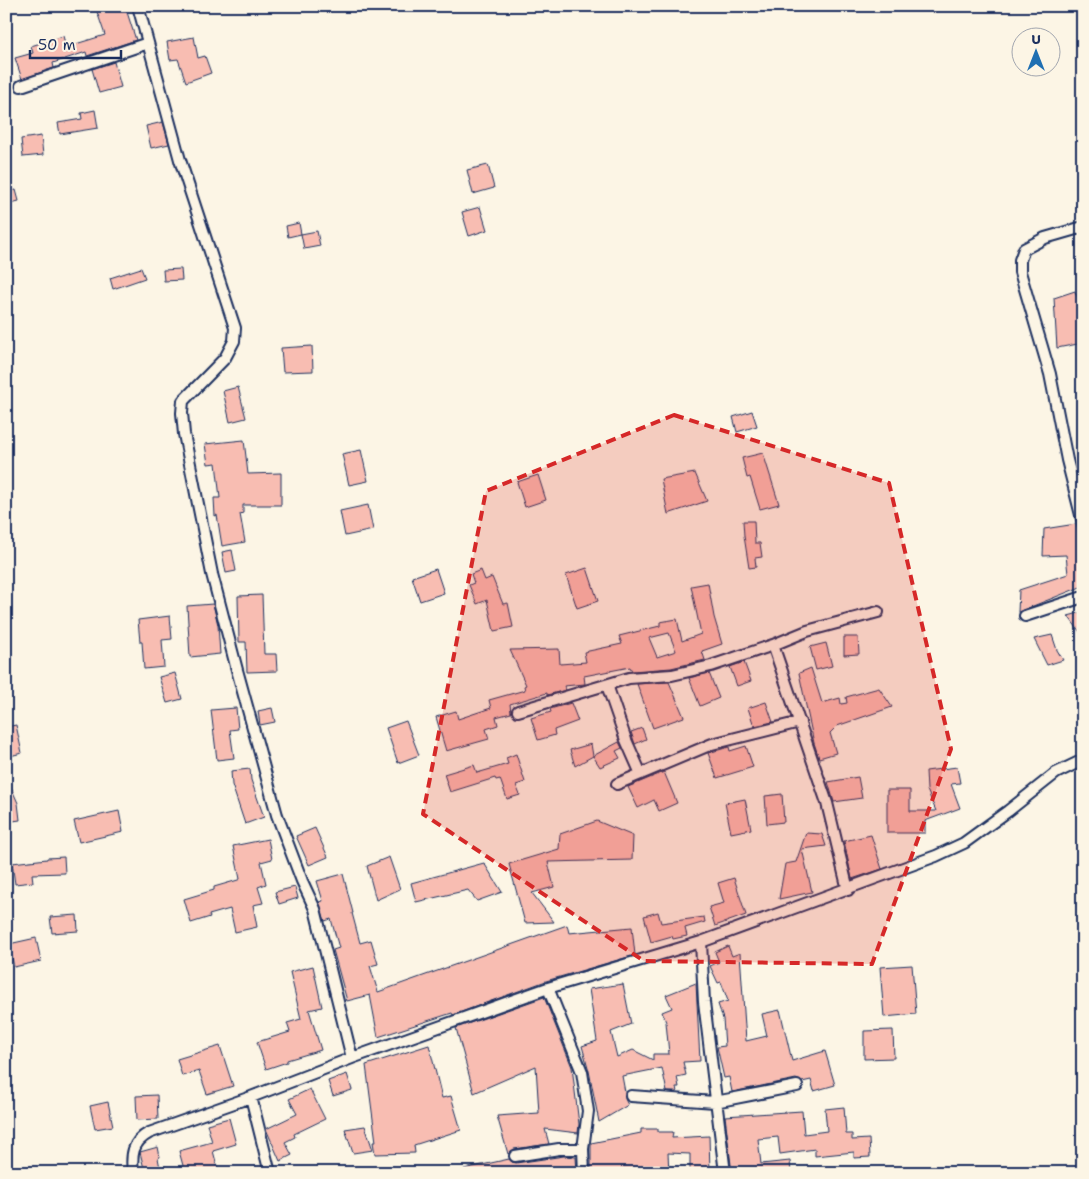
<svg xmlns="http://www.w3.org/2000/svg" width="1089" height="1179" font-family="'Shantell Sans',sans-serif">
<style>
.building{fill:#f8bdb2;stroke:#1b2f5e;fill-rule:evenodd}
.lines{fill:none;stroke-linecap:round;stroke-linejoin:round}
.street-casing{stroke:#1b2f5e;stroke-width:14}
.street{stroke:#fcf5e5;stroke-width:10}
.marked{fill:#d62828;fill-opacity:0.2;stroke:#d62828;stroke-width:4;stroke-dasharray:10 6;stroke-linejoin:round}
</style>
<rect width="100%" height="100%" fill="#fcf5e5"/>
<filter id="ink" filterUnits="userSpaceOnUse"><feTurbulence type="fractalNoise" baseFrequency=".02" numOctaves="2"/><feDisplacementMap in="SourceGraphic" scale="10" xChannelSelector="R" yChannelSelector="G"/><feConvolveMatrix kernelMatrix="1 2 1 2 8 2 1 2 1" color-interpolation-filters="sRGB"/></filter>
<g filter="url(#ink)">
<!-- building -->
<path class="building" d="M95 6H125L136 40 87 56 86 52 53 63 54 68 22 79 15 58 33 53 31 46 63 36 66 47 105 35Z
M194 37 198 58 205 56 211 73 186 82 178 59 170 60 167 42Z
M114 62 121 87 99 93 92 69Z
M95 110 98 128 60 134 58 123 82 119 81 113Z
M163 122 169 144 151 148 146 126Z
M41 136 43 155 23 157 21 139Z
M488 165 494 188 473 194 467 170Z
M16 190 19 201 6 204V192Z
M480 207 487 230 469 236 462 212Z
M299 223 301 234 288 237 286 226Z
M317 231 320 246 304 249 301 234Z
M141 268 145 278 113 289 110 278Z
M181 269 182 280 164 281 163 270Z
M1075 291 1083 312V343L1057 348 1054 298Z
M312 346 313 371 283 372 281 348Z
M238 387 246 418 230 422 223 391Z
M752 411 757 426 737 432 733 417Z
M244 440 248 474 281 473V505H243V513L240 514 245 542 222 546 217 515 215 516 214 498H220L216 463 208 464 205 444Z
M361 450 368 481 349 485 342 454Z
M763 453 779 504 760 509 750 477 747 478 742 458Z
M695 473 707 501 668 514 661 479Z
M538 475 546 500 525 507 517 482Z
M368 505 373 530 345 536 340 511Z
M743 521H754L755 543H760L762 557 755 558 756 567 749 568 744 536Z
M1076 524 1083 552V586L1018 612 1019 590 1068 574 1066 555 1043 556 1044 529Z
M232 550 236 571 226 573 222 552Z
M587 568 598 601 577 608 566 575Z
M436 569 444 593 420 601 412 577Z
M481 570 485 580 492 577 503 604 508 603 513 627 494 631 487 600 477 604 469 585 474 583 471 574Z
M708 583 714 617 722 644 702 651 705 660 671 668 632 671 630 667 584 676 585 684 564 686 566 690 547 695V693L510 704 511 713 496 717 498 725 486 729 489 739 446 751 436 717 456 711 458 719 491 708 489 700 525 690 524 686 526 685 510 650 559 649 560 664 586 662 584 652 622 644 619 636 660 626V622L677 619 682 641 701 634 691 586ZM669 633 676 651 657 657 649 638Z
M262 595 264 654H276L277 671 247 672 246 642H239L238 596Z
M213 604 218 625 220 654 190 657 187 606Z
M1083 612V636L1068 616Z
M170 616 172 639 162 640 164 667 144 669 142 642H140L138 620Z
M1052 635 1057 650 1063 660 1047 665 1034 639Z
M844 637H858L859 654 844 655Z
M826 643 832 666 816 670 810 647Z
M744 662 751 681 737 686 730 667Z
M811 668 822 703 840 698 841 704 847 703 846 697 879 688 892 707 837 726 830 733 836 753 819 758 814 743 799 673Z
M175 673 182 699 167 703 159 677Z
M709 673 719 698 700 706 689 678Z
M669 682 684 717 653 728 637 684Z
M766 702 773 722 754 726 748 708Z
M571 703 578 721 554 730 555 735 538 740 531 718 551 712 550 709Z
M236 708 238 729 230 730 234 758 217 760 211 710Z
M272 708 275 722 260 725 258 711Z
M406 721 419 755 398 763 386 728Z
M16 725 22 753 6 757V727Z
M642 728 646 739 635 744 631 732Z
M619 742 622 748 616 751 620 758 600 767 593 756Z
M591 744 593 756 575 766 570 750Z
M746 746 753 767 717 778 708 753 729 747 730 751Z
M516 754 525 782 516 785 520 795 507 799 500 779 496 780 495 778 450 792 444 774 474 765 477 773 508 764 506 758Z
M957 767 960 783 951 784 960 808 925 821V833H887V790H910V811H936L927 790 926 771Z
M250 769 251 780 264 817 245 824 232 785 231 771Z
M664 772 677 803 659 811 654 800 638 808 628 787Z
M6 776 18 803 20 820 6 822Z
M858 777 862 798 834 802 828 782Z
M782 794 784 822 767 824 765 796Z
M745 799 751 829 731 833 725 803Z
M119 811 123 832 79 842 74 821Z
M597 821 633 836 632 860 548 862 554 887 532 893 554 922 525 923 509 864 559 849 560 834Z
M315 828 328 857 309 865 296 836Z
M806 833 822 834 826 846 802 849 812 892 779 899 785 864 796 862Z
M871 835 882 869 852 879 844 841Z
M268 839 272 859 261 862 266 884 258 887 263 903 253 905 257 927 235 932 230 909 209 915 210 917 191 923 184 899 214 890V887L238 880 240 879 233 846Z
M64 857 65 873 32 874 33 882 15 884 12 863 47 859V858Z
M389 857 400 889 376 900 367 866Z
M484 863 502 892 477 901 468 890 416 902 411 883Z
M343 874 353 913H352L360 943 371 940 378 964 370 966 378 992 567 925 569 933 632 927 635 955 546 981 453 1015 452 1013 378 1037 370 995 347 1001 333 950 339 948 331 919 325 921 319 902 323 901 317 881Z
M734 878 746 915 715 926 709 907 724 903 718 883Z
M295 887 298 898 279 904 275 892Z
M658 912 661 923 704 917 705 922 685 928 687 936 673 939 672 936 651 942 644 916Z
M77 915 78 931 52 933 50 917Z
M36 938 41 961 14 967 9 944Z
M728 946 732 956 740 953 746 1041 767 1036 762 1014 780 1010 792 1061 825 1051 835 1085 814 1091 811 1080 802 1082 796 1079 732 1092 729 1077 724 1078 717 1047 725 1046 723 1019 718 1004 728 1001 721 982 718 983 710 966 719 962 715 952Z
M912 965 916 1014 884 1017 880 967Z
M313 966 322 1007 309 1010 321 1050 287 1060V1062L266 1069 257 1042 290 1032 287 1023 301 1019 290 972Z
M696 983 700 1061 683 1062 686 1075 677 1077 679 1087H676L677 1092H667L662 1068 622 1076 625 1092V1099L628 1105 599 1122 589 1071 582 1046 597 1041 589 989 623 984 631 1024 611 1032 617 1057 633 1050 653 1060V1054H669L666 1022 662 1012 672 1008 666 995Z
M544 997 572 1067 579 1124 578 1133 545 1129 549 1144 514 1149 508 1154 497 1116 539 1113 536 1066 474 1093 456 1028Z
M893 1030 894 1058 864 1059V1031Z
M429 1045 442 1098 451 1096 461 1130 414 1145 415 1153 375 1154 373 1142H376L366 1065Z
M220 1046 233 1086 207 1094 199 1071 182 1076 177 1059Z
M347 1074 352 1090 333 1096 328 1081Z
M310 1089 325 1119 294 1134 295 1137 285 1142 292 1155 280 1161 266 1129 297 1114 289 1099Z
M157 1095 158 1119 137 1120 136 1096Z
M108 1102 113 1126 95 1129 90 1106Z
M844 1107 846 1134H852V1140L869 1139 870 1157 854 1158V1152L815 1156V1149L780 1154 778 1137 758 1139 761 1164 790 1161 791 1173H732L725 1116 802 1111 804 1134 827 1131 825 1109Z
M229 1118 236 1144 213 1151 219 1173H185L179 1151 212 1142 207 1124Z
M365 1126 373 1150 353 1153 345 1129Z
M641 1129H658V1132H673L672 1138 709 1136 710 1173H690V1154L668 1153 669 1173H591V1143L641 1133Z
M158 1147 160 1157 158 1158 161 1173H145L140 1152Z
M564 1156 576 1157 577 1173H465L464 1169 509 1159 512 1162 516 1163Z"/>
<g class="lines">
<defs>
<path id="street" d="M138 6 180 160 235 328 234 341 225 358 183 401 182 413 184 434 212 574 237 670 277 815 302 881 315 909 352 1058 548 988 701 942 936 856 964 843 1008 811 1056 773 1083 760
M21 86 148 43
M1083 227 1045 238 1024 249 1020 260V272L1050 374 1067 460 1083 523
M1025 616 1083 597
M773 645 827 803 848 890
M607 685 626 740 641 774
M518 711 629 678 672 675 711 666 773 645 807 631 878 612
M617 784 712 744 800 722
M701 942 704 1002 725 1173
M548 988 582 1072 588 1111 583 1149 584 1173
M631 1096 715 1102 797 1086
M251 1097 270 1173
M515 1156 559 1149H583
M133 1173C131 1155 132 1142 149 1133L251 1097 352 1058"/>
</defs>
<!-- street casing -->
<use href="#street" class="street-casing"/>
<!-- street -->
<use href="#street" class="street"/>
</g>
</g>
<!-- marked area -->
<path class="marked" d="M674 415 889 483 951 749 872 964 644 961 423 814 486 491Z"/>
<!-- margin -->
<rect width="1089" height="1179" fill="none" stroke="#fcf5e5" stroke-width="25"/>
<rect x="12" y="12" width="1064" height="1154" fill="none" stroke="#1b2f5e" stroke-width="2" filter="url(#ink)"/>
<!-- north arrow -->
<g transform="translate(1036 52)"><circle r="24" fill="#fcf5e5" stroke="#a2a6af"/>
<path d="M0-4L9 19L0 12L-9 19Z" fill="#1f6fb2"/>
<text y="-8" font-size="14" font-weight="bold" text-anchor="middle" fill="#1b2f5e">U</text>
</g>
<!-- scale -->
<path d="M30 50v8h91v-8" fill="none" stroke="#1b2f5e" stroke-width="2.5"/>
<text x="38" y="50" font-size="15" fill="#1b2f5e" stroke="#fcf5e5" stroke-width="4" paint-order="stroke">50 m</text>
</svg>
